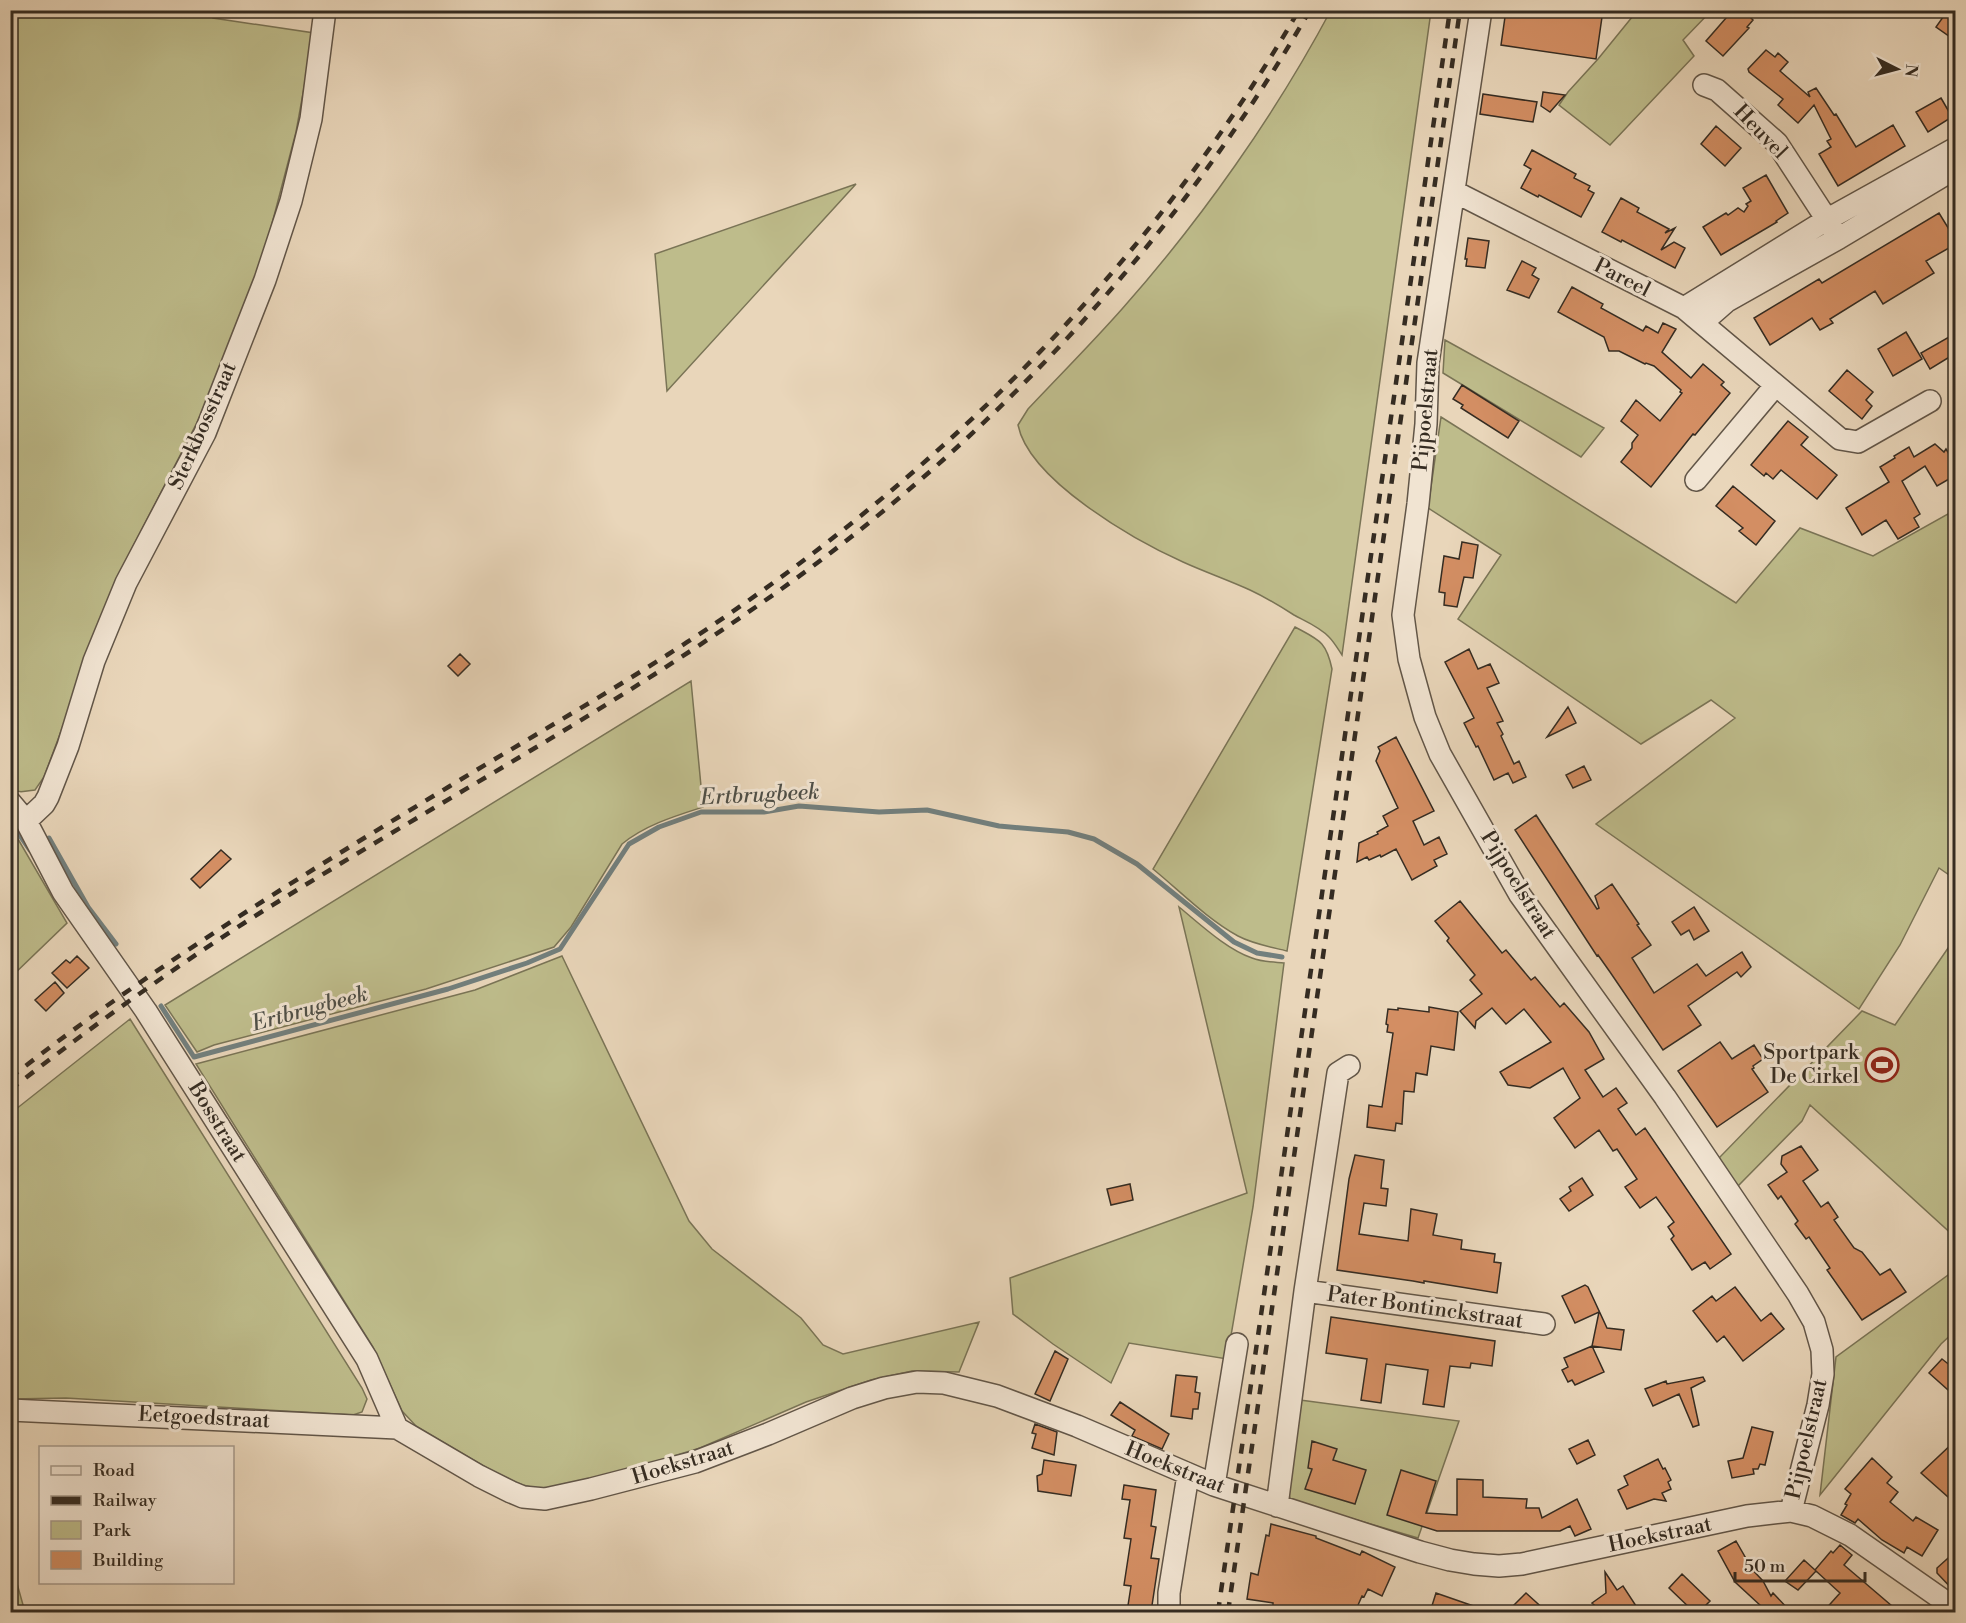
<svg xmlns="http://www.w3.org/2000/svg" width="1966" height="1623" font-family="'Libre Bodoni',serif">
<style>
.green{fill:#bebc8b;stroke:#7a7456;stroke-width:1.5}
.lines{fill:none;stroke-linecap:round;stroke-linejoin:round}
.stream{stroke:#727f7d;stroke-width:5}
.building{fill:#d38e63;stroke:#352c22;stroke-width:1.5}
.street-casing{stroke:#625648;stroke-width:24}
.street{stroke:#f1e4d2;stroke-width:21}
.rail{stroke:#352c22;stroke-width:4.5;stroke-dasharray:10 10;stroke-linecap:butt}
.labels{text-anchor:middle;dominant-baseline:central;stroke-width:6;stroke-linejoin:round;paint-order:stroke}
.street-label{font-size:21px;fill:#352c22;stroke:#f1e4d2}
.poi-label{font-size:21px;fill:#352c22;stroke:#f1e4d2;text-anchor:end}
.water-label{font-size:22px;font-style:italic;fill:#4e4f48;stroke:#f1e4d2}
</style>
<rect width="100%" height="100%" fill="#e9d6ba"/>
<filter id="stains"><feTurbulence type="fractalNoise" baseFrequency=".00333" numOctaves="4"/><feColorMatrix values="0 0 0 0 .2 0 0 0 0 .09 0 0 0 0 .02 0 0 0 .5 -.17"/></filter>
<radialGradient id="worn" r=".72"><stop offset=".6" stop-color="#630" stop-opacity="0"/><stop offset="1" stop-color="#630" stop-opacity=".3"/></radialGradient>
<!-- green -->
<path class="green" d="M1331 10 1431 11 1342 655C1338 649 1334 642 1329 637 1320 627 1305 621 1294 615 1280 606 1265 597 1250 590 1228 580 1205 572 1183 562 1134 540 1029 480 1018 425L1028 409C1059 376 1092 343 1122 309 1201 220 1275 115 1331 10Z
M10 11H212L213 18 314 33 296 132 263 258 206 405 121 570 44 777 35 790C27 791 17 794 10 788Z
M1637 11H1711L1683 40 1694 56 1610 145 1559 105 1568 92 1598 59Z
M856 184 667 391 655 254Z
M1445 340 1604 428 1581 457 1443 373Z
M1441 417 1736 603 1800 528 1873 556 1955 510V879L1939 868 1900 945 1859 1009 1596 824 1735 718 1711 700 1641 744 1458 619 1501 555 1428 508Z
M1295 627C1319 640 1326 641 1332 669L1287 951C1271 947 1253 944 1238 936 1207 919 1180 891 1153 869Z
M691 681 703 807C675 816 645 825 622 844L571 927 554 947 426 989 214 1045 197 1052 165 1005Z
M11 827 67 923 11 977H10Z
M1179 907C1200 924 1226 949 1252 958 1262 962 1273 962 1284 963L1253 1207 1227 1359 1129 1343 1111 1383 1053 1344 1013 1314 1010 1278 1247 1193Z
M1955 938V1237L1810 1105 1802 1121 1737 1187 1719 1158 1862 1011 1895 1025Z
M562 956 689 1221 712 1249 801 1318 823 1345 843 1354 979 1322 959 1372 912 1371 871 1380 806 1402 700 1448 634 1468 570 1484 539 1489 523 1485 499 1475 416 1426 402 1411 373 1347 196 1064 475 990Z
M130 1019 362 1388 367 1399 362 1412 353 1415 66 1398 11 1399V1113Z
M1955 1270V1331L1941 1344 1820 1495 1836 1357Z
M1300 1400 1459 1421 1418 1538 1296 1502 1290 1498 1287 1490Z
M10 1562H11L25 1612H11Z"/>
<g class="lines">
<!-- stream -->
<path class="stream" d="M10 821 30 850
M49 838 88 907 116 944
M161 1006 194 1057 448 989 527 963 560 949 629 844 659 827 701 812H764L799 806 879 812 927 810 999 826 1068 832 1094 839 1137 864 1234 942 1257 953 1282 957"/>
</g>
<!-- building -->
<path class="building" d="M1506 10H1603L1596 59 1501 45Z
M1733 10H1743L1753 20 1747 27 1749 28 1723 56 1706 41Z
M1948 10H1956V41L1936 27Z
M1766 50 1775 57 1778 53 1788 62 1780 71 1810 97 1808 92 1816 88 1834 115 1836 114 1856 147 1893 125 1905 146 1838 186 1819 154 1831 147 1827 141 1831 139 1814 105 1798 123 1778 105 1783 99 1749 72 1748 69Z
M1543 92 1565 95 1550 112 1541 106Z
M1483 94 1537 102 1533 122 1480 114Z
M1941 98 1952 117 1928 132 1916 112Z
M1716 126 1741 148 1725 166 1701 144Z
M1532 150 1576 174 1574 178 1590 186 1588 190 1594 193 1581 217 1539 195 1538 197 1521 188 1531 169 1524 165Z
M1766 175 1788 213 1776 221 1777 222 1721 255 1703 227 1726 213 1728 215 1738 208 1744 212 1748 206 1746 204 1751 201 1743 188Z
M1621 198 1639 208 1637 212 1669 229 1665 233 1675 228 1661 250 1674 242 1685 248 1675 268 1622 240 1621 242 1602 232Z
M1939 213 1950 231 1956 227V244L1926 261 1934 273 1883 304 1875 291 1830 319 1833 323 1820 330 1812 318 1770 345 1754 318 1819 279 1822 283Z
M1468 238 1489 241 1485 268 1466 266 1467 259H1465Z
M1522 261 1536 268 1532 275 1539 279 1529 298 1507 290Z
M1572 287 1603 304 1601 308 1643 331 1646 326 1658 333 1663 323 1676 329 1662 352 1691 378 1703 364 1724 382 1721 385 1730 393 1695 435 1693 434 1651 487 1621 462 1632 448V443L1638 435 1621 421 1636 400 1660 421 1682 393 1680 392 1681 390 1654 366 1646 363 1645 364 1619 351H1609L1604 337 1558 312Z
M1906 332 1922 359 1893 376 1878 349Z
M1956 333V353L1930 369 1921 353Z
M1847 370 1873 392 1866 400 1872 406 1862 419 1829 391Z
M1462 385 1519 421 1508 438 1461 408 1463 405 1453 399Z
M1788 421 1808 437 1801 445 1837 475 1817 499 1781 470 1773 479 1766 473 1764 476 1751 465Z
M1935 444 1944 452 1946 449 1949 454 1956 450V475L1937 486 1925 466 1902 481 1920 514 1914 518 1919 527 1898 539 1886 520 1862 535 1846 508 1889 482 1880 467 1895 458 1894 456 1909 447 1914 457Z
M1733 486 1775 521 1756 545 1739 531 1743 528 1716 506Z
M1462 542 1478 545 1473 578 1464 577 1457 607 1444 605 1445 593 1439 592 1444 556 1459 559Z
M1469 649 1478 669 1490 664 1499 683 1487 688 1503 721 1497 723 1503 734 1501 736 1514 764 1519 761 1526 777 1513 783 1508 773 1494 780 1478 746 1476 747 1464 723 1474 718 1445 662Z
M460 654 470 664 458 676 448 666Z
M1568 707 1576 723 1547 737Z
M1396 737 1434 811 1413 821 1424 845 1439 837 1447 854 1434 860 1437 866 1412 880 1396 849 1381 857 1380 855 1369 860 1367 857 1357 862 1359 843 1378 834 1377 832 1388 826 1383 816 1398 808 1376 761 1380 751 1378 747Z
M1584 766 1591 780 1573 788 1566 775Z
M1536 815 1597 909 1599 908 1595 896 1612 884 1639 924 1637 925 1651 945 1632 958 1654 993 1697 964 1706 976 1742 952 1751 967 1741 977 1737 972 1688 1006 1701 1025 1663 1050 1610 972 1598 955 1597 956 1515 830Z
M221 850 231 859 200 888 191 879Z
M1460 901 1502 953 1506 950 1531 980 1535 977 1560 1007 1564 1003 1589 1032 1604 1059 1585 1070 1603 1097 1616 1088 1627 1103 1618 1109 1636 1135 1645 1128 1731 1254 1710 1269 1705 1262 1692 1270 1671 1239 1674 1236 1668 1227 1674 1222 1656 1197 1640 1208 1625 1187 1637 1179 1617 1149 1613 1151 1599 1130 1575 1148 1554 1118 1580 1098 1563 1068 1530 1088 1508 1085 1500 1072 1551 1042 1524 1009 1506 1024 1492 1008 1476 1021 1475 1028 1460 1011 1482 994 1470 980 1475 975 1447 941 1449 938 1435 921Z
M1694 907 1709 931 1694 940 1689 930 1681 935 1672 922Z
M77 956 89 968 67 988 52 973 66 960 70 963Z
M55 982 64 993 46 1011 35 1000Z
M1429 1007 1458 1012 1454 1050 1431 1046 1427 1075 1416 1073 1414 1092 1404 1091 1402 1124 1396 1123 1395 1131 1367 1127 1369 1105 1382 1107 1393 1033 1387 1032 1388 1025 1386 1024 1388 1009 1398 1010V1008L1429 1012Z
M1720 1042 1732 1059 1754 1045 1763 1059 1753 1066 1754 1068 1752 1069 1768 1092 1717 1127 1678 1071Z
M1801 1146 1818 1170 1803 1181 1821 1207 1828 1202 1838 1217 1834 1220 1854 1248 1862 1252 1880 1275 1890 1269 1906 1292 1862 1320 1827 1270 1830 1268 1809 1237 1806 1239 1795 1224 1798 1221 1781 1196 1778 1199 1768 1185 1787 1172 1781 1164 1782 1156Z
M1355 1155 1384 1160 1381 1188 1388 1189 1386 1206 1364 1203 1359 1234 1408 1241 1411 1209 1437 1214 1433 1235 1462 1240 1461 1249 1495 1254 1494 1262 1501 1263 1497 1293 1424 1281V1283L1413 1281 1337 1270 1349 1179Z
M1582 1178 1593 1195 1569 1211 1560 1199 1571 1191 1569 1187Z
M1130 1184 1133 1200 1111 1205 1107 1189Z
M1585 1285 1588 1287 1607 1328 1624 1330 1621 1350 1592 1346 1599 1312 1575 1323 1562 1296Z
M1735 1287 1761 1321 1771 1313 1784 1329 1743 1361 1724 1336 1717 1342 1693 1311 1712 1296 1716 1301Z
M1331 1317 1495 1341 1492 1366 1471 1363 1470 1368 1450 1366 1444 1407 1423 1404 1428 1370 1386 1364 1381 1403 1361 1400 1367 1359 1326 1353Z
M1592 1346 1604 1372 1575 1385 1572 1380 1568 1382 1562 1370 1568 1367 1564 1358Z
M1055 1351 1068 1359 1050 1401 1035 1394Z
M1942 1359 1956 1370V1397L1929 1373Z
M1176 1375 1197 1377 1195 1392 1200 1393 1198 1409H1193L1192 1419 1171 1416Z
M1703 1377 1705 1381 1691 1388 1699 1425 1693 1427 1679 1394 1653 1406 1645 1389 1666 1381 1667 1384Z
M1120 1402 1169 1434 1162 1449 1132 1436 1135 1430 1111 1415Z
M1035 1424 1057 1432 1054 1455 1032 1448 1036 1434 1032 1433Z
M1752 1427 1773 1432 1765 1465 1760 1464 1758 1469H1753L1754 1474 1732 1478 1728 1461 1743 1458Z
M1588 1440 1595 1455 1577 1464 1569 1449Z
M1956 1440V1504L1921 1473Z
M1312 1441 1337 1449 1333 1460 1366 1470 1355 1504 1305 1489 1312 1469 1308 1468Z
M1872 1458 1892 1477 1887 1483 1898 1492 1890 1502 1913 1521 1916 1517 1938 1530 1922 1556 1907 1547 1904 1553 1882 1540 1858 1519 1855 1523 1841 1515 1847 1505 1845 1504 1851 1494 1845 1489Z
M1658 1459 1663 1469 1665 1468 1671 1480 1668 1482 1671 1489 1662 1493 1666 1501 1654 1499 1627 1509 1618 1490 1628 1485 1624 1476Z
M1044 1460 1076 1465 1071 1496 1038 1491 1037 1476 1042 1474Z
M1401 1470 1436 1481 1426 1513 1457 1515V1479L1483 1480V1497L1527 1499 1526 1508H1539L1542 1518 1577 1499 1591 1529 1575 1536 1570 1526 1560 1531H1437L1387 1515Z
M1124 1485 1156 1490 1151 1526 1156 1527 1151 1558 1159 1559 1151 1612H1127L1131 1586 1124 1585 1131 1539 1124 1538 1130 1500 1122 1499Z
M1271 1524 1316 1536V1538L1360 1555 1362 1551 1395 1567 1382 1596 1368 1589 1364 1597 1362 1596 1355 1612H1293L1273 1607V1603L1247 1599 1251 1573 1258 1575 1266 1535 1269 1536Z
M1736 1541 1748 1562 1746 1563 1763 1581 1771 1596 1773 1593 1791 1612H1756L1761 1606 1735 1582 1718 1551Z
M1840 1545 1852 1555 1844 1565 1899 1612H1823L1840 1593 1816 1571 1798 1590 1785 1581 1804 1560 1815 1570 1831 1551 1833 1553Z
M1956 1551V1593L1937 1573V1568Z
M1605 1572 1617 1590 1623 1586 1640 1612H1602L1592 1603 1606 1593Z
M1682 1574 1710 1601 1699 1612H1694L1669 1588Z
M1436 1593 1485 1610 1484 1612H1430Z
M1526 1593 1547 1612H1507Z"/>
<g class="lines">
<defs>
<path id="street" d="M1481 10 1428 363 1426 424 1418 504 1403 615 1409 659 1425 717 1440 754 1520 895 1665 1097 1798 1294 1814 1322 1822 1350 1823 1374 1818 1405 1791 1511
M1704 85 1717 90 1777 143 1835 232
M1454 193 1463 196 1684 308 1840 439 1858 442 1930 401
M1684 308 1828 219 1956 148
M1703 322 1727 301 1839 238 1956 168
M1696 480 1775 386
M10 802 26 821 63 892 146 1011 367 1359 397 1428
M26 821 44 804 48 797 68 746 94 661 126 583 205 433 265 280 291 201 311 119 325 10
M1305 1291 1544 1324
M10 1410 397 1428 479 1476 511 1492 523 1497 545 1499 591 1489 695 1462 768 1434 852 1398 884 1388 917 1382 944 1383 997 1396 1077 1426 1214 1485 1420 1552 1450 1560 1474 1564 1499 1566 1522 1564 1747 1516 1791 1511 1812 1516 1850 1535 1956 1609
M1214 1485 1237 1344
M1277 1506 1305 1291 1338 1073 1349 1066
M1169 1612V1593L1188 1475"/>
</defs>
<!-- street casing -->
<use href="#street" class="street-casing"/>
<!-- street -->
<use href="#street" class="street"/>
<!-- rail -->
<path class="rail" d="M10 1078C149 969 299 877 450 786 544 729 641 675 732 612 961 454 1159 252 1299 10
M10 1090C92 1026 176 966 263 911 428 808 600 716 760 604 983 450 1174 246 1310 10
M1218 1612 1450 10
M1228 1612 1460 10"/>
</g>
<!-- icons -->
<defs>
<symbol id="stadium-ring" viewBox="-11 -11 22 22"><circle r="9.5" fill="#f1e4d2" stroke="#8f2418" stroke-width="1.5"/><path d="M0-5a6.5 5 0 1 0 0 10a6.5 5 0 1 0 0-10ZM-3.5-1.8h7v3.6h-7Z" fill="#8f2418"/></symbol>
</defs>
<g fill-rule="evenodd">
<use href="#stadium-ring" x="1863" y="1046" width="38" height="38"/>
</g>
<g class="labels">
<!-- street labels -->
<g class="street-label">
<text transform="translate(1760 132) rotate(46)">Heuvel</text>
<text transform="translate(1622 278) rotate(27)">Pareel</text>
<text transform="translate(1426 410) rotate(-85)">Pijpoelstraat</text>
<text transform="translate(203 426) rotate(-66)">Sterkbosstraat</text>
<text transform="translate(1518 885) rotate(58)">Pijpoelstraat</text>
<text transform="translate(217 1122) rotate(58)">Bosstraat</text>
<text transform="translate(1425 1308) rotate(8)">Pater Bontinckstraat</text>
<text transform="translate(204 1418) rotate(3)">Eetgoedstraat</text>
<text transform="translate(1807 1439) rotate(-77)">Pijpoelstraat</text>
<text transform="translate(683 1463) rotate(-17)">Hoekstraat</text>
<text transform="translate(1175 1468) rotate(22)">Hoekstraat</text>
<text transform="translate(1660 1535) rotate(-12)">Hoekstraat</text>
</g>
<!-- poi labels -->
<g class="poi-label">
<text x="1859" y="1053">Sportpark<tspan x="1859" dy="24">De Cirkel</tspan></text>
</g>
<!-- water labels -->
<g class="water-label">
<text transform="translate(760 795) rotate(-3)">Ertbrugbeek</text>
<text transform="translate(310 1009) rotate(-15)">Ertbrugbeek</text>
</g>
</g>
<!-- margin -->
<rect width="1966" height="1623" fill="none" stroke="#e9d6ba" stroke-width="36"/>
<rect x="12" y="12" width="1942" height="1599" fill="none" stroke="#352c22" stroke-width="3"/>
<rect x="18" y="18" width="1930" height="1587" fill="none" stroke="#352c22" stroke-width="1.5"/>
<!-- legend -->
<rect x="39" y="1446" width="195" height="138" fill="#f1e4d2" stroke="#a69a8c" stroke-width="1.5"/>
<rect x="51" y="1466" width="30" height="9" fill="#f1e4d2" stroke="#a69a8c" stroke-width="1.5"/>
<text x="93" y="1476" font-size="18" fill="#352c22">Road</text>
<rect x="51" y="1496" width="30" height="9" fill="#352c22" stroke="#a69a8c" stroke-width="1.5"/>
<text x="93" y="1506" font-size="18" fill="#352c22">Railway</text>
<rect x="51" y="1521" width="30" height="18" fill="#bebc8b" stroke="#a69a8c" stroke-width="1.5"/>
<text x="93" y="1536" font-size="18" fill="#352c22">Park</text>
<rect x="51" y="1551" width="30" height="18" fill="#d38e63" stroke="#a69a8c" stroke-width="1.5"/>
<text x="93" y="1566" font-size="18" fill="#352c22">Building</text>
<!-- north arrow -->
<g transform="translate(1897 69) rotate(96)" stroke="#f1e4d2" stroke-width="4.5" paint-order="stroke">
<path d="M0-4.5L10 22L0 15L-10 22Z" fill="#352c22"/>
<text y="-9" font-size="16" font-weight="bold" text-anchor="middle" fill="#352c22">N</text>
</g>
<!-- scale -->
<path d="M1735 1572v9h130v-9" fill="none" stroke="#352c22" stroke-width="3"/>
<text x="1744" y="1572" font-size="18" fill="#352c22" stroke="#f1e4d2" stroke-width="4.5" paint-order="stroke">50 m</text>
<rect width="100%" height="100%" filter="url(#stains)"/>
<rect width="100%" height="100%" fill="url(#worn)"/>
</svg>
